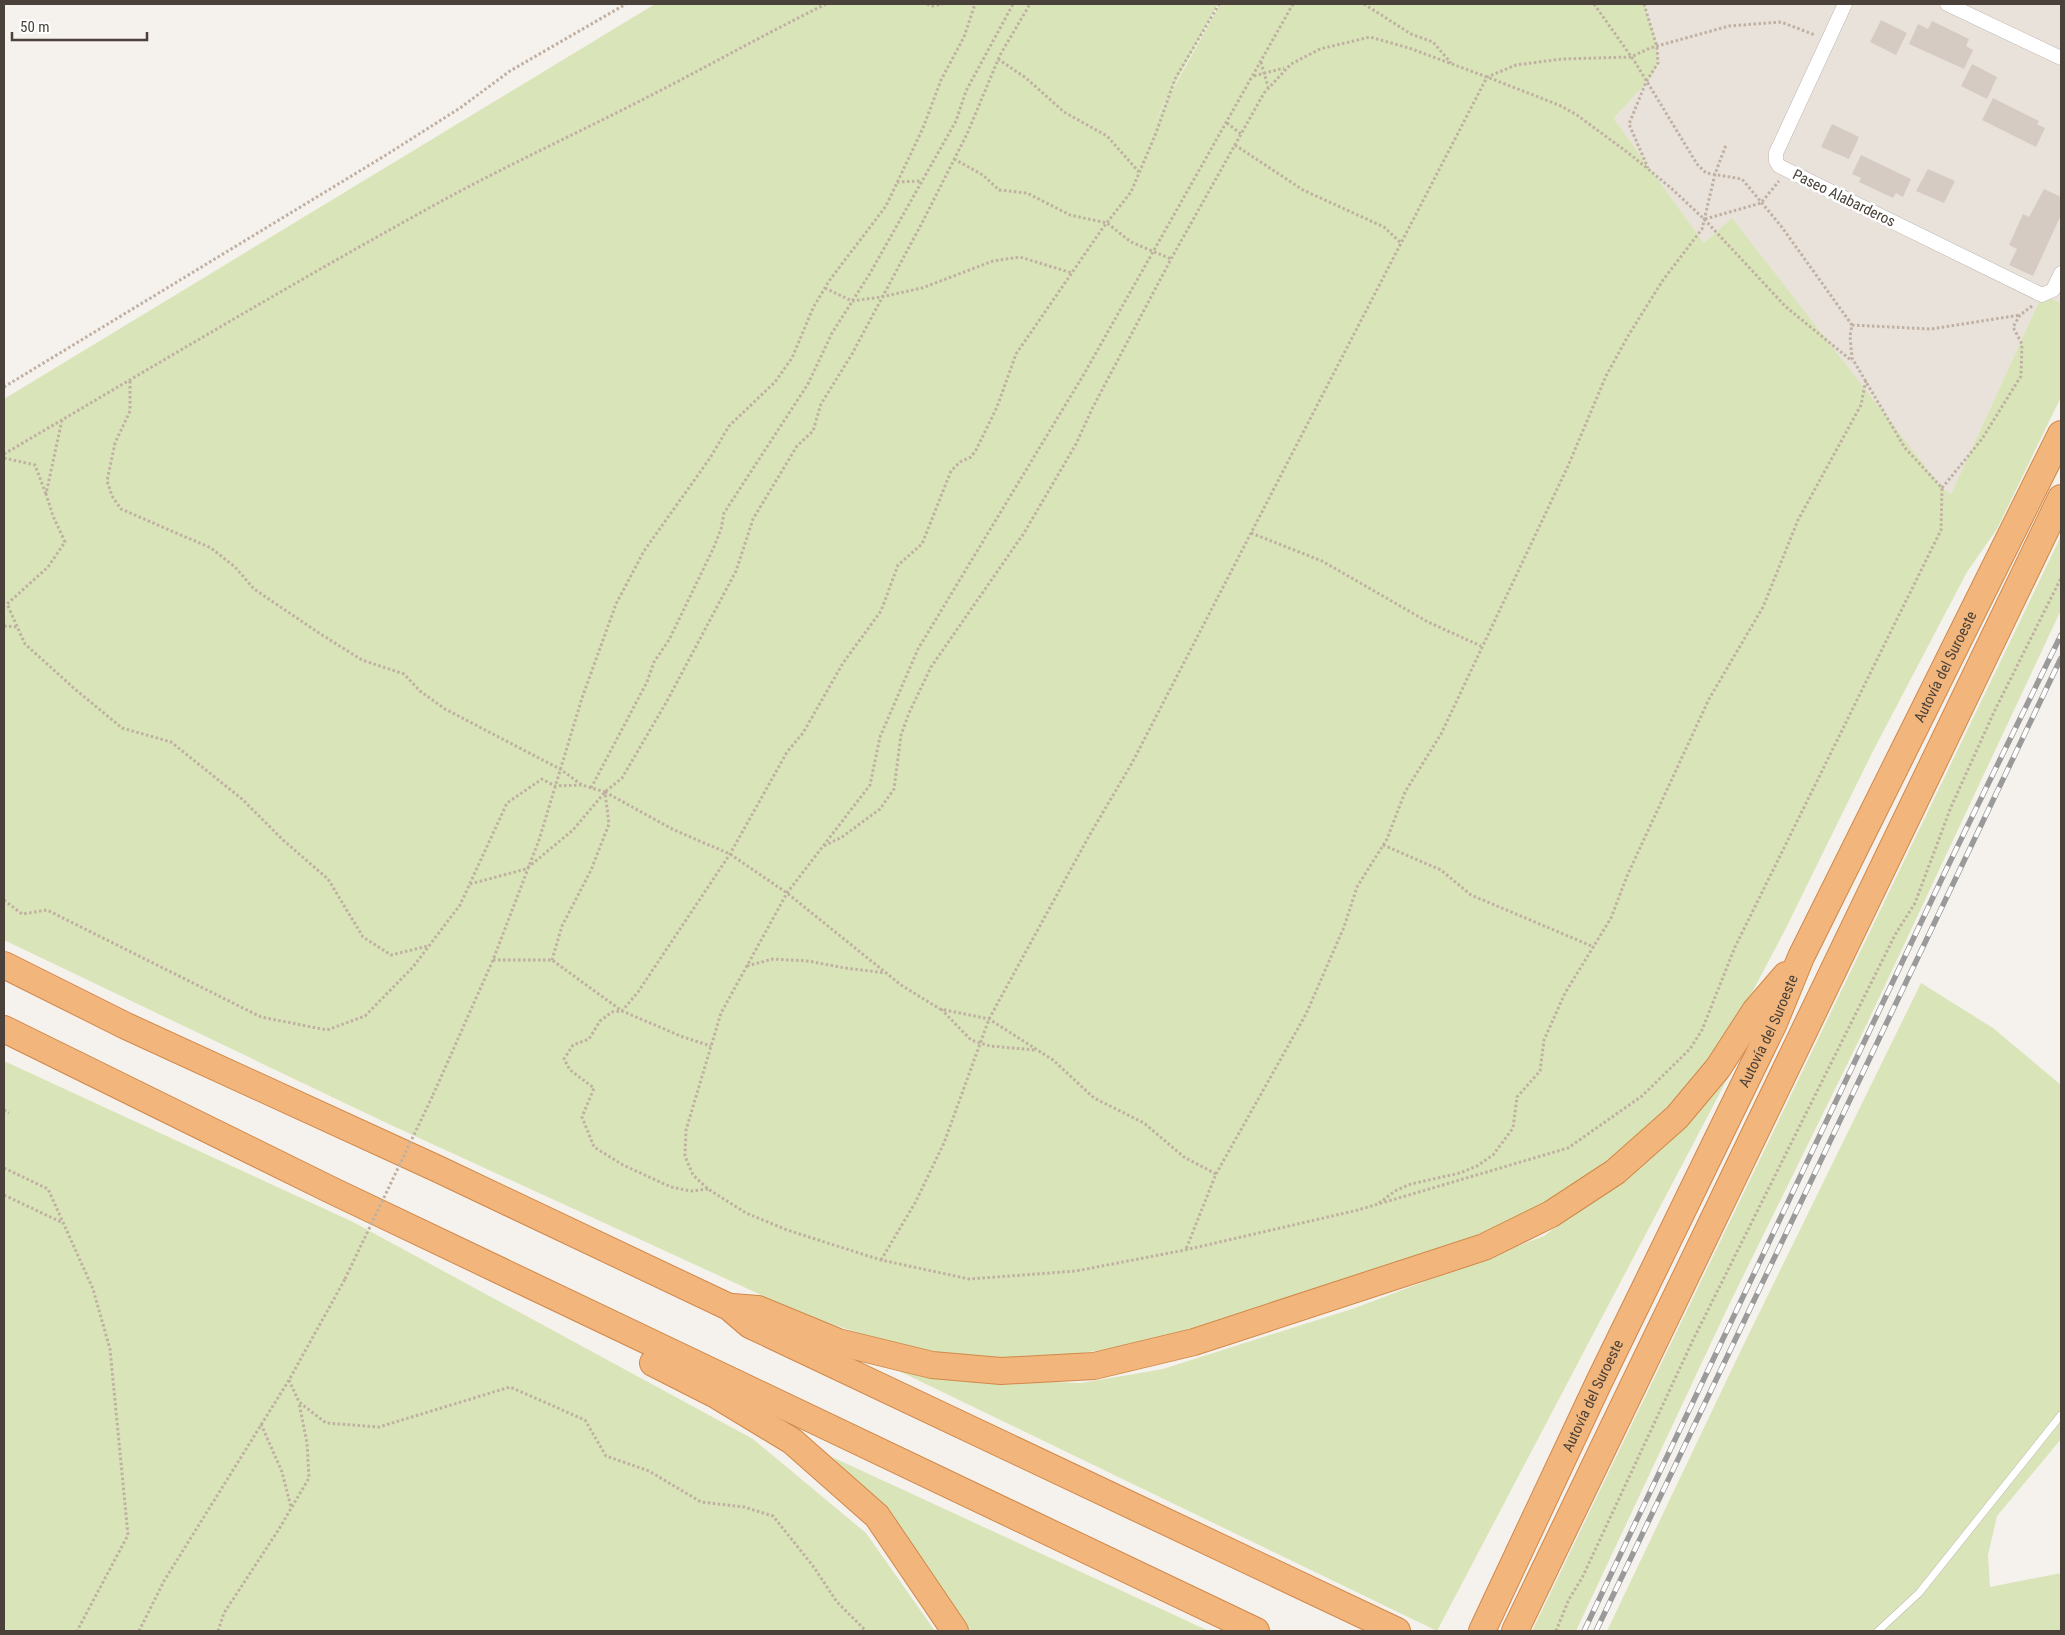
<svg xmlns="http://www.w3.org/2000/svg" width="2065" height="1635" font-family="'Roboto Condensed',sans-serif">
<style>
.residential{fill:#e8e2db}
.green{fill:#d9e5b9}
.building{fill:#d6cbc3}
.lines{fill:none;stroke-linecap:round;stroke-linejoin:round}
.service-casing{stroke:#c0b7b0;stroke-width:8}
.minor-casing{stroke:#c0b7b0;stroke-width:15}
.motorway-casing{stroke:#d1884a;stroke-width:28}
.path{stroke:#c0b0a2;stroke-width:3;stroke-dasharray:2.5 2.5;stroke-linecap:butt}
.service{stroke:#fff;stroke-width:7}
.minor{stroke:#fff;stroke-width:14}
.motorway{stroke:#f2b57b;stroke-width:26}
.rail-casing{stroke:#9a9a9a;stroke-width:5.5}
.rail{stroke:#fff;stroke-width:4;stroke-dasharray:11;stroke-linecap:butt}
.path-bridge{stroke:#c0b0a2;stroke-width:3;stroke-dasharray:2.5 2.5;stroke-linecap:butt}
.labels{text-anchor:middle;dominant-baseline:central;stroke-width:5;stroke-linejoin:round;paint-order:stroke}
.street-label{font-size:15px;fill:#49413a;stroke:#fff}
</style>
<rect width="100%" height="100%" fill="#f5f1ec"/>
<!-- residential -->
<path class="residential" d="M1644 4H2061V303L2042 295 1951 494 1926 482 1732 219 1704 243 1614 119 1646 82 1657 47Z"/>
<!-- green -->
<path class="green" d="M655 4H1218L1147 136 1220 4H1644C1649 21 1659 42 1658 61 1658 74 1623 107 1614 119L1704 243 1732 218 1942 488 1951 494 2042 295 2061 303V397L1997 529 1967 572 1873 751 1784 932 1746 1004 1715 1053 1679 1096 1642 1133 1601 1167 1533 1210 1490 1230 1386 1267 1198 1327 1133 1345 1069 1355 1003 1358 943 1354 887 1342 828 1323 772 1300 378 1119 4 940V399Z
M2061 536V610L1864 1030 1727 1309 1576 1631H1532Z
M1921 983 1993 1028 2061 1085V1439L1997 1516 1988 1555 1990 1587 2061 1573V1631H1607L1742 1348Z
M1752 1032 1437 1631 899 1371 967 1379 1081 1383 1163 1369 1355 1308 1544 1236 1689 1124Z
M4 1061 353 1222 753 1439 866 1533 935 1631H4Z
M832 1457 1209 1631H968L901 1528Z"/>
<!-- building -->
<path class="building" d="M1881 20 1907 33 1896 55 1870 42Z
M1932 21 1969 39 1966 46 1973 50 1964 69 1909 44 1918 24 1928 29Z
M1972 64 1997 77 1987 99 1961 86Z
M1993 98 2039 121 2037 124 2045 128 2036 147 1982 120Z
M1832 124 1859 137 1849 159 1821 147Z
M1861 155 1911 179 1903 197 1896 193 1893 198 1859 182 1861 178 1852 174Z
M1928 169 1955 181 1944 203 1916 191Z
M2044 189 2061 197V215L2033 276 2009 265 2017 249 2009 245 2023 214 2029 217Z"/>
<g class="lines">
<defs>
<path id="service" d="M1878 1631 1919 1593 2061 1415"/>
<path id="minor" d="M1845 4 1776 153V161L1779 166 2042 295 2053 290 2061 273
M1947 4 2061 58"/>
<g id="motorway">
<path d="M4 965 126 1026 438 1169 729 1307 750 1325 1397 1631"/>
<path d="M4 1029 333 1191 1256 1631"/>
<path d="M732 1307 758 1309 838 1342 932 1365 1001 1371 1094 1366 1194 1342 1484 1247 1551 1214 1615 1172 1677 1117 1718 1068 1755 1011 1786 975"/>
<path d="M653 1363 716 1395 792 1441 877 1516 955 1631"/>
<path id="s1" d="M1482 1631 1599 1382 1774 1023 1801 957 2061 434"/>
<path d="M1515 1631 2061 498"/>
</g>
</defs>
<!-- service casing -->
<use href="#service" class="service-casing"/>
<!-- minor casing -->
<use href="#minor" class="minor-casing"/>
<!-- motorway casing -->
<use href="#motorway" class="motorway-casing"/>
<!-- path -->
<path class="path" d="M927 4 933 6 943 4
M1293 4 1084 374 918 649 880 737 870 785 787 893 721 1013 686 1130 685 1156 693 1175 708 1189 746 1213 787 1230 881 1260 969 1279 1076 1271 1185 1250 1358 1210 1568 1148 1642 1096 1690 1049 1702 1030 1735 947 1941 530 1942 488 1905 448 1852 358 1850 336 1852 325 1781 226 1742 179 1706 173 1697 164 1635 62 1594 4
M1364 4 1411 34 1433 42 1451 63
M1644 4 1657 47 1658 63 1646 82 1629 124 1648 168
M998 59 1026 78 1064 112 1107 136 1139 172
M1261 62 1268 87
M1254 76 1284 68
M1227 123 1241 134
M1235 145 1303 190 1384 227 1401 243
M954 159 983 175 999 190 1027 193 1070 215 1107 223 1131 242 1171 259
M897 182 921 181
M1705 219 1761 203 1779 181
M825 288 852 301 881 297 922 288 993 261 1020 257 1072 273
M1852 325 1931 329 2020 315
M130 381V411L115 443 107 481 112 496 121 509 211 548 235 567 254 589 319 633 362 660 404 674 420 691 445 709 560 769 582 785
M4 387 386 155 460 108 510 71 626 4
M62 420 46 494 53 516 65 542 48 567 7 604 25 644 76 690 122 728 171 742 242 799 283 840 328 879 363 937 391 955 428 946
M4 454C142 373 279 291 420 213 491 173 565 139 638 102 701 70 763 35 826 4
M4 458 35 465 46 494
M1942 488 1982 439 2021 376 2022 344 2013 327 2020 315 2032 306
M1251 533 1322 561 1428 622 1481 646
M4 626 18 627
M591 788 647 682 654 662 669 640 714 547 721 529 724 513 808 384 832 333 869 275 956 121 966 91 1013 4
M605 792 674 830 730 854 787 893 901 985 940 1009 989 1019 1053 1060 1094 1098 1144 1123 1184 1157 1216 1174 1186 1249
M1383 845 1441 870 1471 895 1594 947
M824 846 842 837 880 809 894 789 901 735 909 713 931 667 1024 533 1076 444 1092 409 1171 259 1264 93 1291 64 1320 49 1370 37 1409 48 1487 77 1559 105 1577 115 1631 155 1671 188 1704 219 1786 307 1852 361
M470 884 526 869 573 830 605 792 622 778 667 701 736 571 753 519 797 446 813 431 821 404 852 354 923 221 967 134 1000 55 1030 4
M4 900 22 914 47 910 261 1017 327 1030 365 1016 413 967 460 905 507 803 542 779 555 786 582 785 605 792 609 824 591 870 562 926 552 960
M493 960H552L622 1011 683 1037 711 1046
M747 966 773 959 808 961 845 968 886 973
M941 1009 971 1040 990 1046 1035 1050
M433 1095 493 960 539 840 582 698 616 604 644 551 710 458 729 426 775 382 792 358 813 308 829 281 886 206 923 128 941 80 964 37 975 4
M4 1110 9 1113
M4 1168 48 1189 93 1289 110 1349 128 1535 77 1631
M1216 1174 1306 1014 1344 927 1357 887 1387 839 1405 792 1441 734 1568 466 1606 376 1628 336 1663 280 1702 229 1715 174 1726 145
M708 1189 691 1191 671 1187 623 1165 594 1147 582 1117 594 1088 570 1070 564 1059 573 1045 589 1039 600 1021 612 1012 622 1011 638 992 730 854 787 752 803 733 843 663 881 611 898 565 922 544 951 471 960 462 971 457 976 450 997 407 1016 354 1102 229 1131 192 1156 133 1175 79 1219 4
M4 1195 63 1223
M1379 1203 1395 1191 1411 1184 1460 1173 1477 1166 1493 1155 1513 1128 1517 1097 1540 1071 1544 1040 1565 993 1611 918 1627 876 1709 699 1763 607 1798 520 1861 405 1866 379
M881 1260 915 1203 944 1143 989 1019 1089 836 1132 763 1487 77 1516 65 1562 59 1631 57 1650 48 1729 26 1781 22 1815 35
M289 1380 299 1402 326 1423 379 1427 510 1387 585 1420 606 1456 649 1471 701 1502 744 1507 773 1516 813 1566 837 1602 866 1631
M261 1424 282 1472 291 1507
M139 1631 164 1581 289 1380 345 1279
M218 1631 224 1613 279 1529 309 1478 307 1443 299 1403
M1556 1631 1569 1599 1582 1578 1693 1340 1895 935 1915 903 1951 807 1994 712 2061 578"/>
<!-- service -->
<use href="#service" class="service"/>
<!-- minor -->
<use href="#minor" class="minor"/>
<!-- motorway -->
<use href="#motorway" class="motorway"/>
<defs>
<path id="rail" d="M1584 1631 1946 870 2061 635
M1596 1631 2061 658"/>
</defs>
<!-- rail casing -->
<use href="#rail" class="rail-casing"/>
<!-- rail -->
<use href="#rail" class="rail"/>
<!-- path-bridge -->
<path class="path-bridge" d="M345 1279 433 1095"/>
</g>
<g class="labels">
<!-- street labels -->
<g class="street-label">
<text transform="translate(1844 198) rotate(26)">Paseo Alabarderos</text>
<text stroke="none"><textPath href="#s1" startOffset="1070">Autovía del Suroeste</textPath></text>
<text stroke="none"><textPath href="#s1" startOffset="665">Autovía del Suroeste</textPath></text>
<text stroke="none"><textPath href="#s1" startOffset="260">Autovía del Suroeste</textPath></text>
</g>
</g>
<!-- border -->
<rect width="2065" height="1635" fill="none" stroke="#49413a" stroke-width="10"/>
<!-- scale -->
<path d="M12 32v8h135v-8" fill="none" stroke="#49413a" stroke-width="2.5"/>
<text x="20" y="32" font-size="15" fill="#49413a" stroke="#ffffff" stroke-width="4" paint-order="stroke">50 m</text>
</svg>
